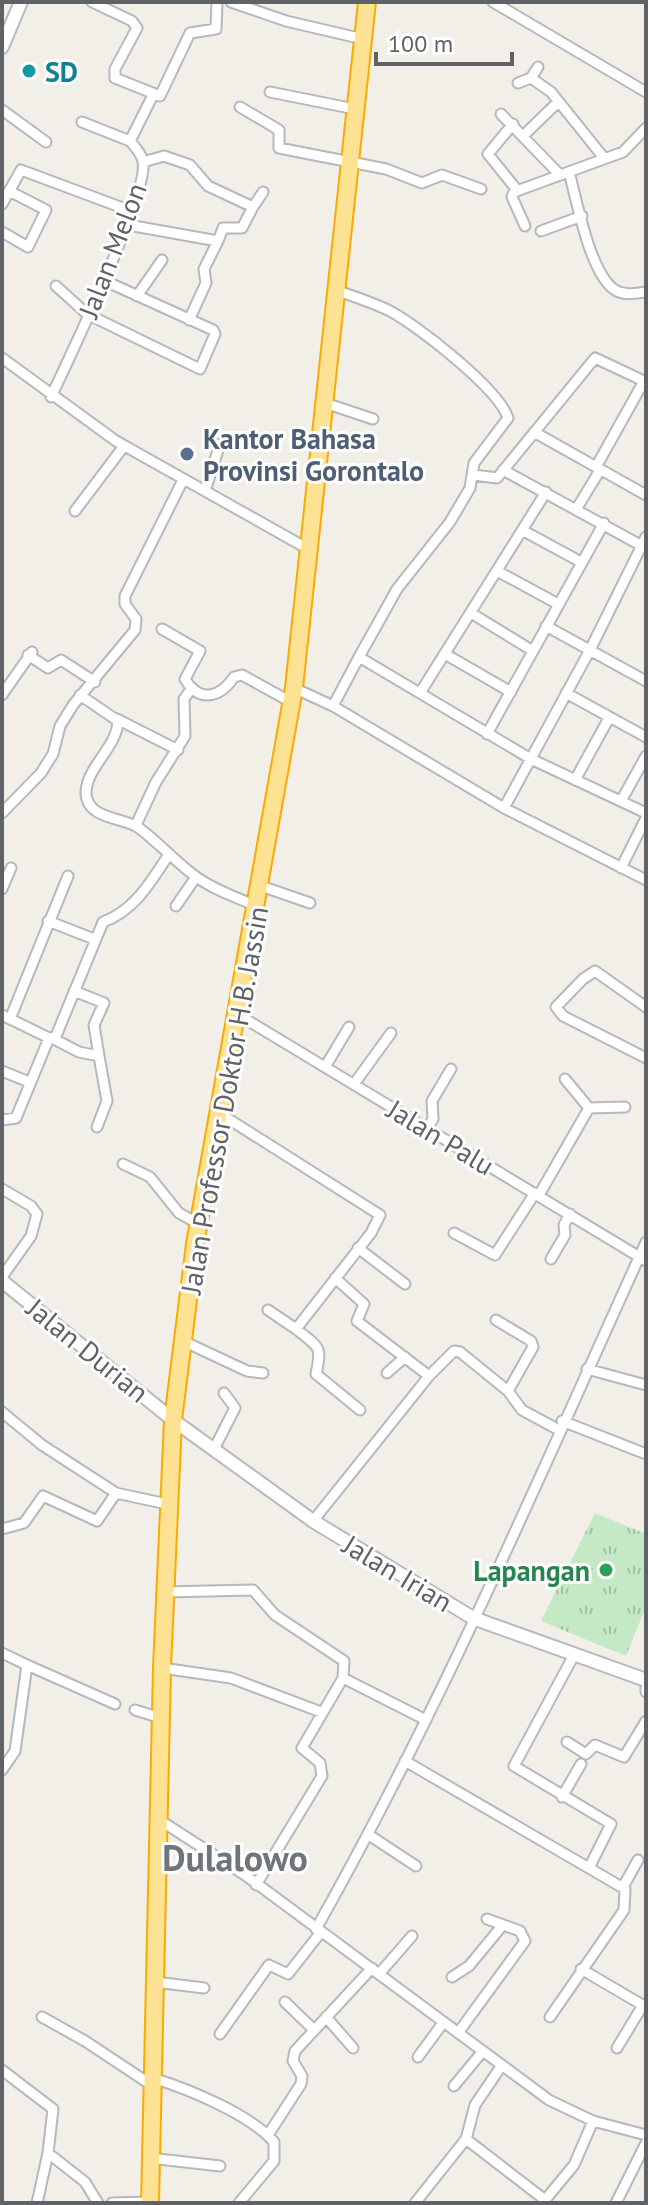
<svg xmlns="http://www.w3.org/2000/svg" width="648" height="2205" font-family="'PT Sans',sans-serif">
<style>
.grass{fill:url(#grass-tufts)}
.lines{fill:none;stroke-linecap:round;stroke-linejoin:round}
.street-casing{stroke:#b5b8bc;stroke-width:13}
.secondary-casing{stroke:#b6babf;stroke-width:16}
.highway-casing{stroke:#f9ab00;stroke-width:20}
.street{stroke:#fff;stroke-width:9}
.secondary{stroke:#fff;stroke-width:12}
.highway{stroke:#fde293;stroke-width:16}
.culture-dot{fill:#0f9aa8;stroke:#fff;stroke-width:3}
.service-dot{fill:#5c6f8a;stroke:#fff;stroke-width:3}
.leisure-dot{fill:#2e9e5b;stroke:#fff;stroke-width:3}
.labels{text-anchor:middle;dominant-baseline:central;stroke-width:6;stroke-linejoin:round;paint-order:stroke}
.culture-label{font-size:28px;font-weight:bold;fill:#0d838f;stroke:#fff;text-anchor:start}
.street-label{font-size:28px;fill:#5f6368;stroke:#fff}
.service-label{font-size:28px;font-weight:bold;fill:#4e5e75;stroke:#fff;text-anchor:start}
.leisure-label{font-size:28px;font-weight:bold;fill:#27864d;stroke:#fff;text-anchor:end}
.district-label{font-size:36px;font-weight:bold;fill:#70757a;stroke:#fff}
</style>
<defs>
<pattern id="grass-tufts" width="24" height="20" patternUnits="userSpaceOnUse" patternTransform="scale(2)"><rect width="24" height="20" fill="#c5e8c5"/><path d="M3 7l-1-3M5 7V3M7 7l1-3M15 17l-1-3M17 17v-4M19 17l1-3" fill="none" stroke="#a3c0a4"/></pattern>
</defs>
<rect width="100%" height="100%" fill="#f1efe8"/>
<!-- grass -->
<path class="grass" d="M595 1513 646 1534V1606L626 1656 541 1621Z"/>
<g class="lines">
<defs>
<path id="street" d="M92 2 132 21 137 28 115 69V78L160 96 190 33 216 29 217 2
M231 2 286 21 363 39
M493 2 646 92
M538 67 531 78 551 92 604 158
M518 83 531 78
M270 92 355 109
M240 107 279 130V148L386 169 422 183 442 175 481 189
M2 110 46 142
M501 114 560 175
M82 122 130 141
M513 124 488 154 517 190
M523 136 558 102
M569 172C577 201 590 274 615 290 624 296 636 293 646 292
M2 204 21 170 131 211
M253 207 263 192
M128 225 218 241 223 228H242L253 207 208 186 190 165 164 156 143 162
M525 226 512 197 514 192 623 152 646 128
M541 231 582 216
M2 232 28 247 46 210 9 191
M56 286 87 314 200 369 215 334 213 330 103 280
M335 290C353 296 371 302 388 310 416 324 499 389 508 418L474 463 470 488 450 522 397 589 359 657 531 759 646 813
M137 296 162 260
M189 320 206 283 204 269 218 241
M2 358 116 441 310 550
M51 397C68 361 149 191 143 162 142 154 135 147 130 141L153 95
M325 403 373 419
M534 432 646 495
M596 467 644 381
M503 470 644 547
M474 475 497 478 595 358 646 382
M205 491 220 444
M577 508 600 470
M75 511 124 446
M522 530 581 562
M497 571 558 604
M471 613 533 651
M546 626 646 681
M162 629 200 651 185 679C199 703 220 698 234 677L242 675 291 702
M445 654 511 692
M28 655 48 668 61 660 95 682
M294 688 333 706 504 808 646 880
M420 693 546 492
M566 693 646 737
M2 695 32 652
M80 695 118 721C117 748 86 767 86 793 87 820 124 817 139 828 159 843 176 862 195 876 214 890 236 897 256 906
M333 706 359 657
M117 719 178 750
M487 734 604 523
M575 780 609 718
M621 801 646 756
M504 808 590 650 646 537
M2 813 41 773 53 754 60 726 73 705 135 630 136 619 125 604V596L183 480
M136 825 156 782 185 736 184 699 191 689
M621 868 646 818
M261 886 310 903
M2 889 11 868
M176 906 196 877
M48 921 94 939
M74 991 104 1003 94 1025 99 1056
M646 1007 595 971 583 979 556 1007 563 1016 646 1058
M237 1014 646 1261
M2 1015 49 1038 56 1036 103 922C135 910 150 883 169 854
M10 1019 68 876
M52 1038 79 1052 99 1056 107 1101 97 1127
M325 1067 349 1027
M2 1071 29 1082
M565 1079 589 1108
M354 1084 391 1033
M219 1113 380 1215 371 1233 296 1329 268 1310
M2 1120 16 1118 49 1038
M427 1129 433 1119 432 1101 451 1069
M123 1164 150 1177 179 1213 199 1224
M2 1189 31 1206 37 1214 31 1236 2 1277
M539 1195 589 1108 625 1107
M454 1233 495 1255 535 1193
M358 1248 405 1284
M551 1259 565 1235 564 1225 570 1214
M335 1278 364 1304 357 1321 429 1376
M496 1320 531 1341 533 1347 508 1391
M296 1329C320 1348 322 1346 316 1374L360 1410
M183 1341 247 1371 263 1373
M587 1369 646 1385
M387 1373 405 1357
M2 1412 42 1445 116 1493 167 1504
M562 1421 646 1454
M214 1449 235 1408 224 1393
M313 1521 429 1376 454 1351 460 1352 508 1391 522 1410 559 1430
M2 1529 24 1523 43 1496 97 1521 116 1493
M164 1592 253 1590 275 1615 344 1661 343 1678
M2 1653 27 1665 15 1751 2 1770
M574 1655 514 1766 611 1824 590 1866
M27 1665 115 1704
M162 1668 231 1678 321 1712
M646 1688V1692
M135 1710 161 1718
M567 1742 586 1754 595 1745 624 1757 646 1721
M405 1761 625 1889 624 1910 550 2017
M562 1797 581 1764
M158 1819 245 1875 549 2100 593 2121 646 2135
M369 1835 416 1866
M256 1885 322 1776 320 1763 302 1748 343 1678 426 1720
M623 1887 638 1860
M316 1929C441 1708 541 1473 646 1242
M581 1969 646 2007
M379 1974 412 1936
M452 1977 469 1966 502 1926
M155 1982 204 1988
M285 2002 314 2030
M42 2017 85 2041 153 2086
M326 2017 353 2048
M458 2033 525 1941 520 1931 487 1919
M220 2034 269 1965 288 1974 321 1932
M617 2048 643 2005
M418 2057 443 2023
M2 2070 53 2109 48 2153
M153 2078C188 2089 250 2114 274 2142V2161L239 2203
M454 2086 483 2051
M268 2135 301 2084 302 2076 293 2061 295 2051 372 1968
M466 2139 545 2200 574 2165 593 2121
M150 2158 220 2166
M37 2203 48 2153 85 2182 98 2203
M112 2203 150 2202
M415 2203 466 2139 475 2105 502 2065
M616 2203 646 2143"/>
<path id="secondary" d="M2 47 21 2
M2 1281 173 1420 313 1521 473 1618 646 1680"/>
<path id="highway" d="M150 2203 162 1668 173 1420 195 1244 294 688 367 2"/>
</defs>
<!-- street casing -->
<use href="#street" class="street-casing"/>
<!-- secondary casing -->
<use href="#secondary" class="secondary-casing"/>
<!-- highway casing -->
<use href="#highway" class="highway-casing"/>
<!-- street -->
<use href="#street" class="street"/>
<!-- secondary -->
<use href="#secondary" class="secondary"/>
<!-- highway -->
<use href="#highway" class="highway"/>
</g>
<!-- markers -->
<circle class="culture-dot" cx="29" cy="71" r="8"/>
<circle class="service-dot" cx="187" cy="454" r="8"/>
<circle class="leisure-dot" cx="606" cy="1570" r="8"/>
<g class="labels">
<!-- culture labels -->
<g class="culture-label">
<text x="45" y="71">SD</text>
</g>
<!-- street labels -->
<g class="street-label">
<text transform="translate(112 250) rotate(-69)">Jalan Melon</text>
<text transform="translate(224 1100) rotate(-80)">Jalan Professor Doktor H.B. Jassin</text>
<text transform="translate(441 1137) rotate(31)">Jalan Palu</text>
<text transform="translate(88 1350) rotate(39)">Jalan Durian</text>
<text transform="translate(398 1573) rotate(31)">Jalan Irian</text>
</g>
<!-- service labels -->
<g class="service-label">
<text x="203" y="438">Kantor Bahasa<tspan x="203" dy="32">Provinsi Gorontalo</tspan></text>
</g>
<!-- leisure labels -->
<g class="leisure-label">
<text x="590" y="1570">Lapangan</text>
</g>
<!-- district labels -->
<g class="district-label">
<text x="235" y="1857">Dulalowo</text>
</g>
</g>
<!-- border -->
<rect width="648" height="2205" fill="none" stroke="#5f6368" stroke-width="8"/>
<!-- scale -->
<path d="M376 52v12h136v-12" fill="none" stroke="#5f6368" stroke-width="4"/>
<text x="388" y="52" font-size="24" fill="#5f6368" stroke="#ffffff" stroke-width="6" paint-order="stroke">100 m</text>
</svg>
